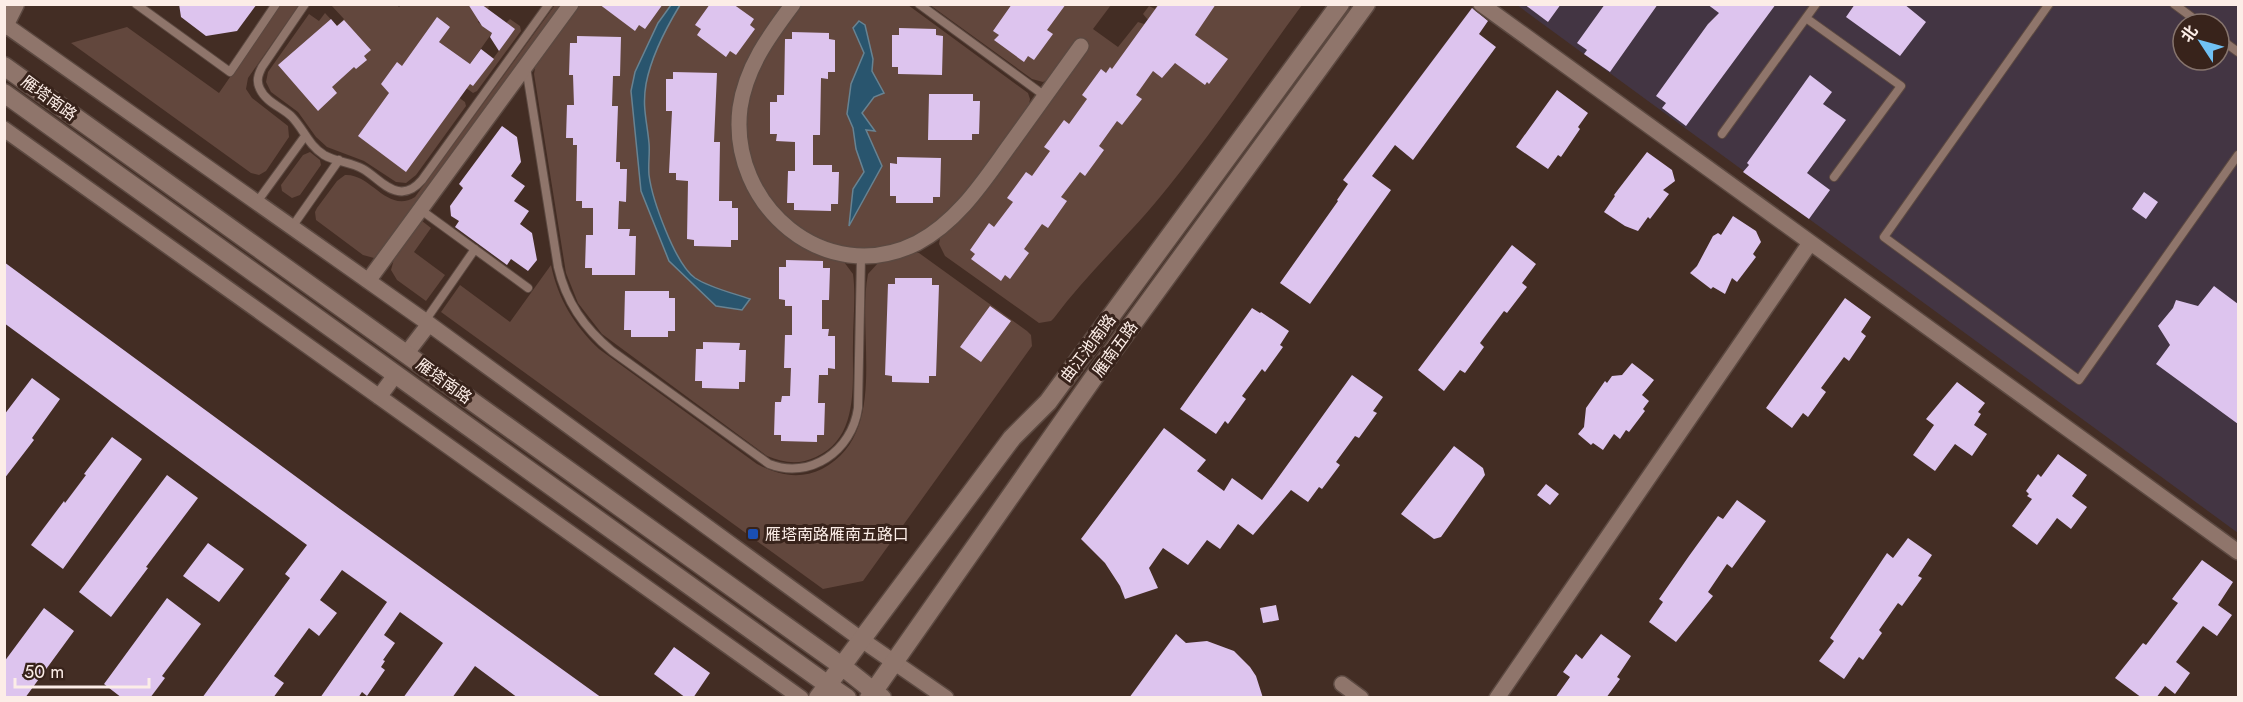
<svg xmlns="http://www.w3.org/2000/svg" width="2243" height="702" font-family="Jost,'Noto Sans SC',sans-serif">
<style>
.commercial{fill:#433543;fill-rule:evenodd}
.green{fill:#62473d}
.water{fill:#29556e;stroke:#688392;stroke-width:1.5}
.building{fill:#ddc4ee}
.lines{fill:none;stroke-linecap:round;stroke-linejoin:round}
.lane-casing{stroke:#5c4941;stroke-width:10}
.street-casing{stroke:#5c4941;stroke-width:18}
.secondary-casing{stroke:#5c4941;stroke-width:21}
.lane{stroke:#8f756b;stroke-width:8}
.street{stroke:#8f756b;stroke-width:15}
.secondary{stroke:#8f756b;stroke-width:18}
.transit-dot{fill:#1a4fb4;stroke:#38231b;stroke-width:2}
.labels{text-anchor:middle;dominant-baseline:central;stroke-width:6;stroke-linejoin:round;paint-order:stroke}
.street-label{font-size:16px;fill:#fcede7;stroke:#38231b}
.poi-label{font-size:16px;fill:#fcede7;stroke:#38231b;text-anchor:start}
</style>
<rect width="100%" height="100%" fill="#432d24"/>
<!-- commercial -->
<path class="commercial" d="M1517 5H2238V533ZM2183 24H2219V60H2183Z"/>
<!-- green -->
<path class="green" d="M396 4 399 7 402 4H487L489 7 478 22 492 33 470 64 439 42 407 60 465 102 466 106 416 175 406 183 396 182 364 161 327 147 316 137 298 112 271 92 266 82 268 72 309 14 319 21 325 13 337 26 344 19 331 5Z
M280 5H299L248 78 246 89 252 98 288 126 289 137 266 171 259 175 251 173 71 43 127 27 219 93Z
M555 5H563L379 256 374 258 363 255 316 220 315 212 317 208 337 181 345 175C371 173 387 214 415 197Z
M579 5H785L766 30 735 152 737 161 743 178 756 203 780 230 803 246 844 262 853 274C856 296 853 320 853 343 852 383 860 437 816 457 799 465 784 463 767 456L602 334 578 303 566 273 534 74 536 63Z
M801 5H908L1028 93 1030 99 1028 110C995 154 961 215 910 239 844 269 777 229 752 166 745 147 745 123 748 103 753 66 779 33 801 5Z
M930 5H1111L1093 29 1118 47 1138 22 1144 24 1148 20 1143 14 1149 6 1155 9 1157 5H1302C1258 65 1216 128 1169 186 1133 232 1089 271 1054 318L1051 321 1039 323 945 256 939 244 940 238 1048 79 1043 82 1032 79Z
M510 19 520 26 521 31 477 91 473 93 462 85 465 80 473 86 514 30 506 23Z
M310 152 320 160 321 165 300 195 292 198 282 191 281 185 303 155Z
M422 221 431 228 414 252 445 275 426 301 397 280 391 270 394 259Z
M912 253H919L1027 331 1031 335 1032 346 863 581 823 589 441 312 460 285 510 322 551 265C558 299 574 325 599 349L757 464C777 475 800 480 822 469 890 434 856 335 868 274L878 263Z"/>
<!-- water -->
<path class="water" d="M671 5H680C666 28 651 57 646 84 642 107 647 121 649 143 650 153 648 164 649 175 652 199 675 264 695 278 710 288 733 293 750 299L742 310 716 306 669 261 641 191 631 91 635 72 658 23Z
M859 21 865 25 873 59 872 71 884 93 874 97 862 113 875 131 866 130 882 166 849 226 853 189 864 172 856 149 853 128 847 114 851 84 864 53 853 28Z"/>
<!-- building -->
<path class="building" d="M179 4H257L237 31 206 36 181 17Z
M468 4H481L515 29 499 51 490 37 492 33 482 26Z
M599 4H663L645 29 639 25 635 31Z
M710 4H733L754 19 750 25 755 29 736 55 730 51 726 57 697 35 701 29 695 25Z
M1012 4H1066L1047 30 1053 34 1034 60 1028 56 1024 62 994 40 999 35 993 31Z
M1159 4H1216L1195 35 1228 59 1209 84 1207 82 1205 85 1175 63 1162 78 1153 71 1136 95 1142 99 1122 125 1117 121 1099 146 1104 150 1085 176 1080 172 1061 197 1067 201 1048 228 1042 224 1024 249 1029 253 1010 279 1005 275 1001 281 971 259 975 254 970 250 989 223 994 227 1013 202 1007 198 1026 172 1032 176 1050 151 1044 147 1064 120 1069 124 1087 99 1082 95 1101 69 1106 73 1110 67 1112 69Z
M1524 4H1561L1548 22Z
M1605 4H1658L1610 72 1584 54 1587 50 1577 43Z
M1707 4H1776L1686 126 1662 108 1666 103 1656 96 1708 24 1719 13Z
M1855 4H1904L1926 22 1900 56 1846 17Z
M1472 8 1488 21 1479 34 1496 47 1413 160 1395 145 1372 176 1391 190 1310 304 1280 283 1338 201 1337 200 1348 184 1343 180Z
M437 17 450 27 439 42 470 64 481 49 494 59 473 86 470 84 406 172 358 136 389 93 381 84 397 62 402 66Z
M331 19 337 26 344 20 371 50 364 56 367 60 356 69 354 67 332 87 337 93 318 111 278 65Z
M899 28 936 29V35L943 36 942 75 898 74V67H892V35H899Z
M792 32 829 33V39L835 40V72H828V79L821 78 820 135H813V165H832V172H839L838 204H831V211L794 210V203H787L788 171H795V142L776 141 777 134H770V102H777V95H784L785 39H792Z
M577 36 621 37 620 76H613L612 106H618L616 162H620V169H627L626 202 619 201 618 229H630L629 236H636L635 275H592V268H585L586 235H593V208H582V201H576L577 145H573V138H566L567 105H574L573 75H569L570 43H577Z
M673 72 717 73 714 142H720L719 201H732V208H738V240H731V247L694 246V240L687 239 688 181 676 180V173H669L672 111H666V79H673Z
M1810 75 1832 92 1823 104 1846 120 1807 173 1830 190 1809 219 1743 172 1749 165 1747 163Z
M1557 90 1588 113 1578 127 1580 129 1561 157 1558 155 1548 169 1516 147Z
M929 94H973V101H980L979 134H972V140H928Z
M502 126 517 137 521 162 511 176 525 186 514 201 529 211 520 224 532 233 537 260 528 271 511 259 507 265 455 227 459 221 451 216 450 206 463 188 459 184Z
M1647 152 1672 170 1675 181 1663 190 1669 194 1650 219 1648 217 1638 231 1625 226 1604 212 1615 196 1614 195Z
M897 157 941 158 940 197H933V203H896V196H890V163L897 164Z
M2144 192 2158 202 2146 219 2132 209Z
M1733 216 1756 231 1761 242 1753 254 1756 257 1737 282 1732 278 1725 294 1713 287 1711 289 1690 273 1697 266 1713 236 1718 233 1721 235Z
M1512 245 1536 264 1522 283 1527 287 1507 313 1504 311 1480 343 1484 347 1465 373 1460 370 1444 391 1418 370Z
M786 260 823 261V268H830L829 300H822V329H829L828 336H835V369L828 368V375H819L818 403H825L824 435H817V442L781 441V435H774L775 402H781L782 396H790L791 368H784L785 335H792V306H785V300L779 299V267H786Z
M4 262 340 509 602 698H518L475 666 452 698H403L443 643 400 612 384 635 395 643 383 660 385 661 381 667 385 670 367 696 362 692 358 698H320L387 602 342 570 320 600 337 613 319 636 309 628 274 676 284 683 273 698H202L290 578 285 574 307 545 4 323Z
M895 278H932V285H939L936 376H929V383L892 382V376L885 375 888 284H895Z
M2214 286 2238 304V424L2156 364 2170 345 2158 326 2173 308 2176 300 2198 306Z
M625 291H669V298H675V331H668V337H631V330H624Z
M1845 298 1871 317 1861 332 1866 336 1849 361 1844 357 1821 388 1826 392 1808 417 1803 413 1792 428 1766 408Z
M990 306 1011 321 981 362 960 347Z
M1252 308 1260 313 1261 312 1289 331 1280 345 1283 347 1265 372 1262 369 1242 396 1246 399 1228 424 1225 421 1216 434 1180 409Z
M703 342 740 343 739 350H746L745 382H739V389L702 388V381H695L696 349H703Z
M1632 363 1654 380 1642 395 1649 401 1643 409 1645 411 1629 432 1626 430 1620 439 1614 434 1603 450 1593 443 1591 445 1578 434 1584 427 1586 408 1605 381 1607 383 1612 376 1622 375Z
M1352 375 1383 397 1373 411 1377 413 1359 438 1355 436 1336 462 1340 465 1322 489 1319 487 1308 502 1291 490 1253 535 1238 524 1220 549 1207 540 1188 565 1163 548 1149 568 1158 588 1125 599 1120 586 1105 563 1081 539 1164 428 1206 460 1197 471 1224 491 1232 478 1262 500Z
M32 378 60 399 32 438 34 440 4 479V415Z
M1957 382 1985 403 1978 412 1981 414 1974 425 1987 434 1972 456 1955 444 1935 471 1913 455 1934 425 1926 419Z
M112 437 142 459 63 569 31 545 64 501 65 503 86 475 84 474Z
M1454 446 1483 468 1485 475 1441 537 1434 539 1401 514Z
M2058 454 2087 475 2072 496 2087 507 2071 529 2057 518 2037 545 2012 526 2032 499 2027 496 2029 494 2026 491 2038 474 2041 477Z
M167 475 198 498 146 567 148 568 111 617 79 592Z
M1546 484 1559 494 1550 505 1537 495Z
M1737 500 1766 521 1732 568 1727 564 1708 592 1713 596 1676 642 1649 622 1663 602 1659 599 1689 556 1718 516 1723 519Z
M1908 538 1932 555 1918 576 1922 578 1902 606 1898 603 1879 630 1882 633 1863 660 1859 657 1844 679 1819 661 1834 641 1830 638 1887 553 1893 558Z
M208 543 244 569 219 602 183 576Z
M2202 560 2233 582 2218 605 2232 615 2217 636 2203 626 2176 662 2190 673 2175 694 2165 686 2156 698H2142L2115 678 2143 643 2146 645 2178 603 2172 599Z
M167 598 201 624 162 676 165 678 150 698H122L104 684Z
M1276 605 1279 620 1263 623 1260 608Z
M44 608 74 631 25 698H4V662Z
M1176 634 1186 643 1207 641 1234 651 1250 667 1256 676 1263 698H1129Z
M1601 634 1631 656 1617 677 1620 679 1606 698H1555L1570 677 1563 672 1576 654 1582 659Z
M674 647 710 673 693 698H686L654 674Z"/>
<g class="lines">
<defs>
<path id="lane" d="M136 4 230 72 276 4
M305 4 262 67C258 75 256 81 260 89 266 102 281 107 291 116 304 129 308 145 324 155 336 162 351 162 363 169 374 175 385 189 398 191 408 193 416 187 422 180L549 4
M919 4 1045 96
M2049 4 1884 237 2079 380 2238 155
M2174 4 2201 24
M1806 18 1901 86 1834 177
M2219 38 2238 52
M526 67 558 267C566 302 584 328 612 351L769 464C810 480 852 451 858 408L861 256
M1722 134 1816 4
M257 202 305 136
M421 210 528 288
M292 227 339 160
M425 321 475 249"/>
<path id="street" d="M793 4C769 36 746 67 740 108 728 205 825 289 917 243 959 221 985 179 1012 142 1035 110 1058 78 1081 46
M1481 4 2238 552
M4 24 425 321 862 640 946 698
M4 129 801 698
M368 281 571 4
M406 354 429 324
M379 397 396 374
M1342 684 1361 698
M1497 698 1810 243"/>
<path id="secondary" d="M4 26 15 4
M4 66 843 667 882 698
M4 93 828 685 847 698
M818 698 1012 438 1048 402 1340 4
M869 698 1101 367 1366 4"/>
</defs>
<!-- lane casing -->
<use href="#lane" class="lane-casing"/>
<!-- street casing -->
<use href="#street" class="street-casing"/>
<!-- secondary casing -->
<use href="#secondary" class="secondary-casing"/>
<!-- lane -->
<use href="#lane" class="lane"/>
<!-- street -->
<use href="#street" class="street"/>
<!-- secondary -->
<use href="#secondary" class="secondary"/>
</g>
<!-- markers -->
<rect class="transit-dot" x="747" y="528" width="12" height="12" rx="3"/>
<g class="labels">
<!-- street labels -->
<g class="street-label">
<text transform="translate(49 98) rotate(36)">雁塔南路</text>
<text transform="translate(1088 348) rotate(-53)">曲江池南路</text>
<text transform="translate(1115 349) rotate(-54)">雁南五路</text>
<text transform="translate(444 381) rotate(36)">雁塔南路</text>
</g>
<!-- poi labels -->
<g class="poi-label">
<text x="765" y="534">雁塔南路雁南五路口</text>
</g>
</g>
<!-- border -->
<rect width="2243" height="702" fill="none" stroke="#fcede7" stroke-width="12"/>
<!-- north arrow -->
<g transform="translate(2201 42) rotate(306)"><circle r="28" fill="#38231b" stroke="#86746d" stroke-width="1.5"/>
<path d="M0-4.5L10 22L0 15L-10 22Z" fill="#70c1f4"/>
<text y="-9" font-size="16" font-weight="bold" text-anchor="middle" fill="#fcede7">北</text>
</g>
<!-- scale -->
<path d="M15 678v9h134v-9" fill="none" stroke="#fcede7" stroke-width="3"/>
<text x="24" y="678" font-size="18" fill="#fcede7" stroke="#38231b" stroke-width="4.5" paint-order="stroke">50 m</text>
</svg>
